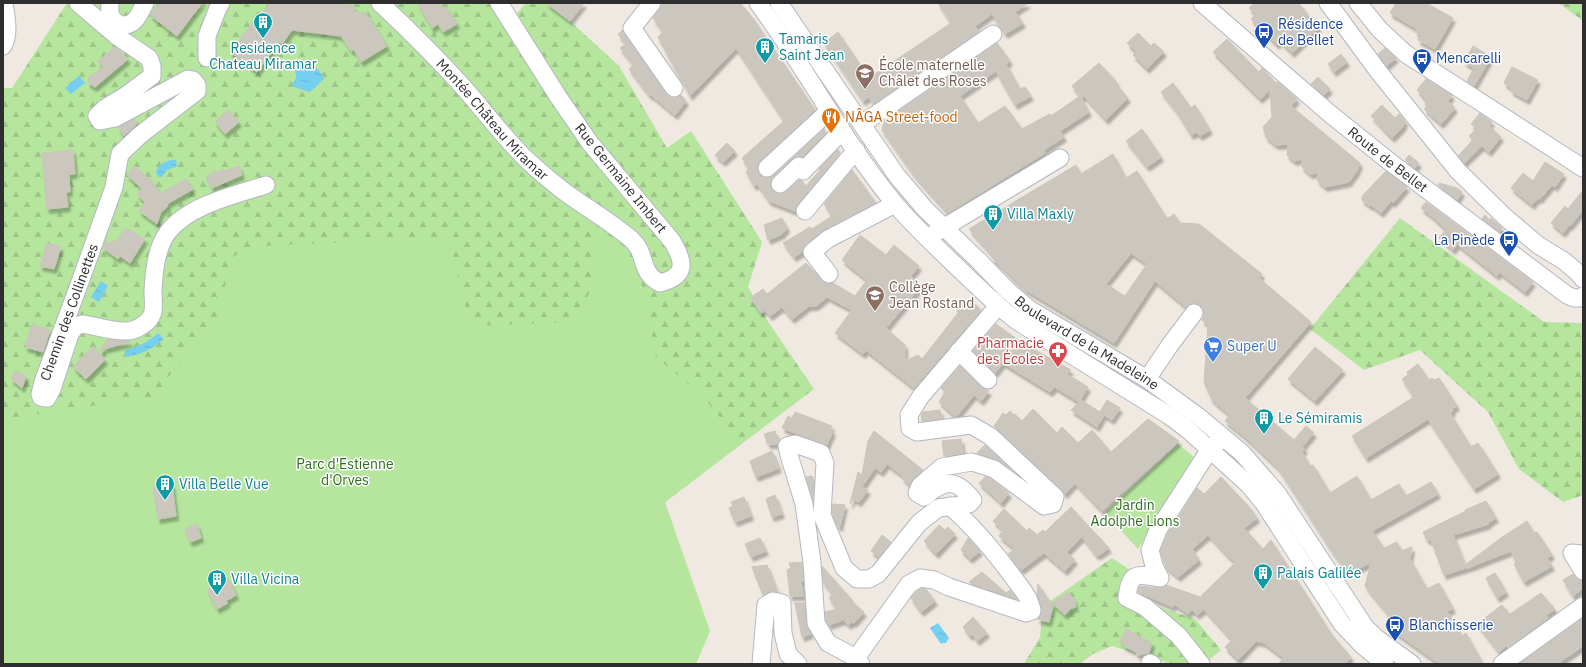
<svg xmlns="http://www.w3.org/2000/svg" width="1586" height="667" font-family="'IBM Plex Sans',sans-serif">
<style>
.forest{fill:url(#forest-firs)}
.park{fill:#b6e59e}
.water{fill:url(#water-ripples)}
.building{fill:#cbc7bf;stroke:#cbc5ba;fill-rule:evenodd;filter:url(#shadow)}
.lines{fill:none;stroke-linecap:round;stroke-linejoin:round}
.minor-casing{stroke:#b4b7c1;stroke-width:19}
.minor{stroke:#fff;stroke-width:17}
.labels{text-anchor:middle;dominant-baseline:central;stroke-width:3;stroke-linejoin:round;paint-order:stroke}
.transit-label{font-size:14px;fill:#164399;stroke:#fff;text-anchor:start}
.culture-label{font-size:14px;fill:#0d838f;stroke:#fff;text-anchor:start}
.education-label{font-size:14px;fill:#785e54;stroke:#fff;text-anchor:start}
.food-label{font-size:14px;fill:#c56008;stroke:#fff;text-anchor:start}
.street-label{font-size:14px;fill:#2e2e2e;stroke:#fff}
.health-label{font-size:14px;fill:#be3a42;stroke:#fff;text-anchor:end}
.shop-label{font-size:14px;fill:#366cbe;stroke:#fff;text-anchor:start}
.park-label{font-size:14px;fill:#2c6e1b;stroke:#fff}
</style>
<defs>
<pattern id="forest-firs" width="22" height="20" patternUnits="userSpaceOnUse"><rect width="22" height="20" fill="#b6e59e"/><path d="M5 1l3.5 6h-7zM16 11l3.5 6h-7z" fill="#9dc588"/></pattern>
<pattern id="water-ripples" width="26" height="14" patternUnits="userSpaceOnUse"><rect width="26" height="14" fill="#75cff0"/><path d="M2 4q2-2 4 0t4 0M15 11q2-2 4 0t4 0" fill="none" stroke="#66b2ce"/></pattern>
<filter id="shadow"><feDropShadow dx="2.5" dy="4.5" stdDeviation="1" flood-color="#0004"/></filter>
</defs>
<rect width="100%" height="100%" fill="#efe9e1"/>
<!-- forest -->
<path class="forest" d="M67 3H490L504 28 526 3H550L557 11 570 21 619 66 667 148 691 131 762 242 748 287 769 323 814 389 581 566 3 664V88H12Z
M1559 3H1583V21Z
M1400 218 1544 322 1583 323V495L1563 502 1519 469 1488 412 1420 350 1364 370 1310 329Z
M1112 558 1133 572 1125 592 1165 609 1195 619 1221 650 1204 664H1172L1112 646 1093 654 1080 664H1024L1040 637 1043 606Z"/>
<!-- park -->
<path class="park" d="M595 225 626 248 643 288 656 357 702 395 741 444 665 502 710 631 696 664H3V419L157 396 165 381 177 366 212 332 220 315 227 275 234 256 250 248 274 245 449 239 470 326 579 322 591 287Z
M1178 444 1195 458 1138 549 1105 513Z"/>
<!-- water -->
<path class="water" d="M295 63C309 63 318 65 324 79L310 92 294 87 292 85C293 82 296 79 296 76 296 70 293 71 295 63Z
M79 76 85 83 71 94 65 88Z
M171 160H176L177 165 175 167 167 170 162 177H159L156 173C157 165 164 162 171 160Z
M101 281 108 286 99 302 91 297Z
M158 333 164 339C151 349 141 355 125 357V350C139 347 148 342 158 333Z
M938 623 949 638 946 643H943L941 644 930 628Z"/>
<!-- building -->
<path class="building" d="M160 3H202L177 36 150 15Z
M270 3H327L354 6 355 12 366 13 387 46 361 62 354 50 351 51 341 36 292 30 282 44 279 42 257 72 230 52 252 23 254 25Z
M418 3H438L443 9 446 7 457 24 443 32 438 24 432 28Z
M546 3H584L570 21Z
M662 3H740L752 17 815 110 760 161 757 165V170L759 174 764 177 769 178 773 176 824 129 826 133 804 155 803 157 797 156 792 159 771 181 770 187 773 191 778 194H782L787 191 799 180 802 181 806 186 820 170 819 169 838 149 840 153 797 205 795 211 769 201 757 184 754 186 746 172 749 169 742 158 784 121 736 48 690 96 658 37 663 32 653 18 660 9Z
M938 3H1028L1015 12 1023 23 1005 34 992 14 975 26 979 32 873 104 869 97 863 101 824 43 838 32 869 78 951 23Z
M1254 3H1298L1305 10 1304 11 1319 27 1292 53 1280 41 1277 45 1251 19 1256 14 1249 8Z
M1396 3H1426L1453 18 1435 49 1418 40 1421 35 1415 32 1417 29 1390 13Z
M623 30 624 34 666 94 669 97 674 98 681 95 686 101 675 115 651 95 650 96 629 69 634 65 620 48 626 44 618 34Z
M1138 33 1151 46 1154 43 1164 52 1147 69 1133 55 1136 52 1127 43Z
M1227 39 1259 72 1262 68 1276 83 1278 82 1297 99 1291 106 1360 163 1357 171 1349 182 1325 187 1317 180 1318 173 1310 174 1302 167V159L1294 161 1287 155 1288 144 1276 145 1266 137 1263 127 1272 117 1270 90 1260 99 1213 52Z
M997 43 1010 61 1006 64 1020 89 1025 87 1031 96 1015 105 996 71 960 96 978 123 1005 106 1022 129 1050 114 1051 116 1080 96 1089 112 1060 131 1064 137 1044 150 1045 153 948 213 914 175 882 130 884 121Z
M1473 46 1491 57 1474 86 1467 81 1474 68 1464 62Z
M115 47 128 59 95 87 89 84 88 78 103 67 98 61Z
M1385 48 1396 58 1386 66 1378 54Z
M1341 54 1347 62 1334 72 1328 64Z
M1099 63 1117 82 1115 83 1128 98 1106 120 1084 96 1082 98 1072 86Z
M1512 67 1538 80 1527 100 1511 91 1512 89 1504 83Z
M1318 77 1330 89 1324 95 1311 84Z
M1426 79 1452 95 1448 101 1455 108 1441 124 1424 109 1428 105 1423 100 1425 98 1417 90Z
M1173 83 1191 108 1195 105 1210 130 1200 136 1197 132 1191 135 1177 112 1161 92Z
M1382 105 1395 118 1399 114 1405 121 1403 127 1392 138 1371 116Z
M228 110 239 122 225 134 215 122Z
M1480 113 1492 122 1489 126 1501 137 1489 152 1482 146 1464 163 1458 156 1473 140 1469 136 1477 128 1471 124Z
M134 119 137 124 124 136 118 127Z
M1142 129 1161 157 1147 167 1126 141Z
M727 143 735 151 723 162 715 155Z
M73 150 75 174H69L70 192H66L68 207 47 209 42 153Z
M1113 154 1126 178 1137 171 1167 219 1174 214 1180 223 1199 224 1262 274 1259 278 1311 322 1245 398 1294 440 1306 426 1314 433 1302 447 1305 449 1302 452 1310 466 1313 465 1330 493 1357 476 1371 500 1399 484 1406 496 1431 482 1438 494 1372 531 1384 548 1397 542 1401 551 1412 547 1410 559 1427 589 1439 583 1453 609 1447 611 1462 636 1466 633 1483 664H1440L1392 630 1398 626 1365 586 1371 563 1352 571 1344 567 1333 553 1278 468 1244 436 1225 421 1230 415 1212 400 1204 382 1208 325 1202 320 1204 314 1203 309 1200 305 1195 303 1190 304 1186 307 1155 281 1114 343 1026 290 992 258 994 257 969 229 1076 165 1081 174ZM1131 253 1147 264 1125 296 1106 284Z
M1409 155 1419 163 1415 168 1405 160Z
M1545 162 1564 174 1555 187 1552 185 1540 199 1538 198 1532 205 1511 188 1523 173 1533 181Z
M134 166 154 183 160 194 186 179 193 189 167 204 168 206 161 212 157 224 139 211 145 202 137 195 142 189 127 175Z
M239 166 242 175 212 188 206 176 223 169 224 171Z
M852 170 876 203 822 231 806 244 802 252 794 257 783 243 810 227 812 229 832 216 824 204Z
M1386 171 1407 187 1393 203 1391 201 1381 213 1371 205 1370 206 1362 200V196Z
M1439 183 1457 188 1462 192 1457 200 1438 185Z
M1583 190V210L1570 226 1569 225 1563 233 1551 223 1565 206 1568 209Z
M1426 202 1533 282 1525 292 1499 272 1497 276 1457 244 1453 250 1439 238 1446 230 1434 218 1421 208Z
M1485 215 1489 220 1491 218 1502 228 1499 232 1482 219Z
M782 218 787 228 782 234 768 240 764 225Z
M126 228 145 239 130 263 120 256 118 259 103 248 105 242 110 243 117 240Z
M860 235 886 255 894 245 919 266 911 276 921 286 886 328 905 345V361L918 355 922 359 958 313 956 306 960 301 966 303 968 301H972L981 310 914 388 866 350 863 354 835 333 852 310 827 297 816 306H809L792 319 782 307 770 316 765 310 761 313 750 298 763 289 767 294 806 263 825 283H833L855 296 867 280 842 260Z
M47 243 61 247 54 269 40 266Z
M32 324 50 330 43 352 25 347Z
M996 324 1021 342 1071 370 1067 374 1088 387 1079 402 1055 387 1050 392 1003 363 995 373 973 351Z
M108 339 128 341 131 342 100 350Z
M93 346 105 360 86 379 73 367Z
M1315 347 1343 370 1315 401 1288 379Z
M1418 364 1429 380 1432 378 1434 380 1439 378 1457 406 1452 409 1453 411 1450 413 1471 447 1478 443 1498 474 1474 489 1428 419 1366 458 1352 436 1414 397 1402 379 1408 375 1407 372Z
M960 366 981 387 989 391 981 401 974 395 956 417 939 402 945 392 941 388Z
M15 371 26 376 22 388 11 379Z
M1081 400 1100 412 1107 400 1120 408 1112 420 1104 415 1097 427 1071 410Z
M1033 409 1057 433 1062 427 1078 443 1092 430 1111 452 1148 419 1179 441 1102 511 1075 483 1065 494 1062 490 994 426 1003 413 1006 415 1010 411 1014 415 1015 414 1022 421Z
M940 410 941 419 922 421 921 415 923 412Z
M795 412 832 426 830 430 833 431 827 445 782 428 788 416 792 418Z
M775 431 778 441 777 444H768L764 434Z
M874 431 923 470 913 479 910 485 902 478 903 476 887 464 881 472 875 468 862 487 868 490 859 502 853 499 850 504 858 472 862 475 868 441Z
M961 439 963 453 944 456 942 441Z
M985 445 1010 468 997 460 977 453Z
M772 451 779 468 756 477 750 461Z
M812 476 814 481 813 499 806 477Z
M985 477 989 478 1009 493 1001 503 979 483Z
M1221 477 1251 509 1257 518 1244 528 1263 549 1271 540 1332 635 1351 657 1345 664H1278L1284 658 1264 643 1256 641 1238 660 1225 647 1232 640 1204 609 1197 615 1192 610 1188 614 1174 604 1173 607 1138 592 1140 586 1159 588 1166 585 1203 598 1201 596 1235 563 1208 535 1192 549 1199 560 1178 577 1166 567 1160 551 1167 535 1197 488 1204 494Z
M172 484 176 516 158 519 153 487Z
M775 495 782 514 772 517 766 499Z
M744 497 751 516 735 522 729 508 733 506 731 502Z
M1486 501 1496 518 1488 523 1489 524 1453 535 1466 568 1444 575 1431 540H1427L1423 532 1466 511 1465 510Z
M833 504 845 505 840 527 837 525 832 513Z
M1071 507 1109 548 1099 555H1096L1082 537 1067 552 1075 560 1065 571 1044 553 1021 570 1008 554 1015 549 999 536 1003 530 993 521 1004 509 1027 531 1029 528 1037 535 1043 530 1045 532Z
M1527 521 1534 533 1537 532 1552 555 1547 558 1552 566 1524 582 1514 564 1516 563 1511 551 1467 568 1465 565 1501 538Z
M197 524 201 538 190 542 185 528Z
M939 525 945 530 948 527 955 534 936 554 924 541Z
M882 535 891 542 879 557 871 551Z
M760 538 766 551 751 557 745 544Z
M968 538 980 551 970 559 961 550Z
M802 562 803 581 801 582 803 596H790L787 570 791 568 789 563Z
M767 565 777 592H769L763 595 752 567Z
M822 566 853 601 852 602 864 612 854 623 852 622 849 625 843 620 829 625 826 620 825 612 837 609 829 598 833 594 823 582Z
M982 572 1006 593 1010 590 1017 599 972 584 969 582Z
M1495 573 1506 592 1497 598 1486 578Z
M1573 574 1578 580 1583 581V588L1573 596 1563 580Z
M226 580H229L236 595 226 601 228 603 217 609 207 590Z
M1038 584 1053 606 1049 622 1037 619 1041 614 1042 609 1037 595Z
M922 588 926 589 935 601 921 612 911 598 916 592Z
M1068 592 1074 599 1076 607 1070 609 1065 615 1052 603Z
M1541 593 1555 609 1546 615 1548 618 1508 648 1506 646 1499 652 1477 624 1502 605 1510 614Z
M795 603H805L806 624 811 634 802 637Z
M973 617 987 633 977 641 972 634 970 636 963 627Z
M1583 618V646L1557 664H1519Z
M1126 629 1152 643 1149 653 1137 655 1136 652 1123 646 1124 643 1120 641Z"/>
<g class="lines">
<defs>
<g id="minor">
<path d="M78 3 118 37 149 58 152 66V76L125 96 105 108 97 116 100 121 115 118 188 79 193 80 197 85V91L140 135 120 154 114 187 80 282 43 382 40 394 41 397 47 398 52 389 70 334 75 327 82 324C96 326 110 331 124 331 135 332 150 323 153 312 154 306 153 297 153 291 154 272 156 248 168 232 189 205 235 195 266 185"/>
<path d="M110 3C110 7 109 12 111 16 115 26 128 28 135 20 139 16 142 9 145 3"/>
<path id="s1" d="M380 3C410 31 438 59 465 89 485 112 506 140 527 160 540 172 555 185 569 195 590 210 611 222 631 239 648 254 638 271 660 283 688 276 684 261 672 241L590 143 559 98 499 3"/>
<path d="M652 3 632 28 674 88"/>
<path d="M758 3C806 68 843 141 895 204 913 225 934 245 954 264 975 284 995 304 1017 321L1168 415 1187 429 1249 485 1263 502 1342 624 1362 645 1385 664"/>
<path id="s2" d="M779 3 897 176 925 209 978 260 1006 289 1029 309 1147 379 1199 417 1242 453 1277 493 1365 627 1375 637 1412 664"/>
<path id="s3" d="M1202 3 1329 113 1390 162 1567 295 1574 298H1580L1583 296"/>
<path d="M1328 3 1378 71 1458 171 1505 217 1538 245 1564 261 1577 272 1583 279"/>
<path d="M1358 3 1380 30 1406 54 1583 168"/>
<path d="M3 46C10 34 6 16 4 3"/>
<path d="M207 58V36L218 8 221 3"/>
<path d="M862 124 993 34"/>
<path d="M767 168 829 111"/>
<path d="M780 184 799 166 803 171 842 131"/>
<path d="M805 211 856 150"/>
<path d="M935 233 1060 158"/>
<path d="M829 274 812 252 828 239 895 204"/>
<path d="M959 351 988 380"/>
<path d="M1147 379 1170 345 1194 313"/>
<path d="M1583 554 1572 553 1583 571"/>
<path d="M856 658 909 584 920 578 934 580 949 587 1026 613 1032 611C1030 597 1021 588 1013 577 994 551 974 527 950 506"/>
<path d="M1150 663 1152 664"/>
<path d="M761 664 766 605 773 601 782 603 783 633 788 654 798 664"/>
<path d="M861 664 856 658 828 643 816 623 812 562 804 504 789 455 787 446 795 444 821 453 825 463 822 515 844 568 857 579H869L878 574 919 523 938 508 969 504 973 500C955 477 945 480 924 497L917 493 920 486 942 467 972 462 994 469 1044 506 1053 504 1055 497 990 436 971 425 917 432 910 428 909 415 921 396 998 306"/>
<path d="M1201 664 1179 636 1145 607 1127 598C1130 571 1137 574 1160 578L1154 566 1150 550 1158 530 1210 449 1218 442"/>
<path d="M1502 664 1583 606"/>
</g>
</defs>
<!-- minor casing -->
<use href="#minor" class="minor-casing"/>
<!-- minor -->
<use href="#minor" class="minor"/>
</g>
<!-- icons -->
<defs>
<symbol id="building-pin" viewBox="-11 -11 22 30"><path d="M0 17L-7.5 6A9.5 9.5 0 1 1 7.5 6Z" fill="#0f9aa8" stroke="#fff"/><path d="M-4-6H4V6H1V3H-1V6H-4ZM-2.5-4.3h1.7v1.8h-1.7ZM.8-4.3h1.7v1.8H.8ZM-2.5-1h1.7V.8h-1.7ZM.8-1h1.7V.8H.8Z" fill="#fff"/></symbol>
<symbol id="bus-pin" viewBox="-11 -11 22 30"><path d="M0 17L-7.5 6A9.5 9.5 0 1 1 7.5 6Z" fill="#1a4fb4" stroke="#fff"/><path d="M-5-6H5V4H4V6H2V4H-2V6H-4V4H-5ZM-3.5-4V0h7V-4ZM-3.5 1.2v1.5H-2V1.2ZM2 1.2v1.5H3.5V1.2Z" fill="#fff"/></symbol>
<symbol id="school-pin" viewBox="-11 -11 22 30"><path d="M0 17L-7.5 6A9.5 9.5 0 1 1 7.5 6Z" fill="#8d6e63" stroke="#fff"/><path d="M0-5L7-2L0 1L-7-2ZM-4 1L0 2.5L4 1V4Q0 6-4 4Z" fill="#fff"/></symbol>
<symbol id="restaurant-pin" viewBox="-11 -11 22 30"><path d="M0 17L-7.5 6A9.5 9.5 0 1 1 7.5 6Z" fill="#e8710a" stroke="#fff"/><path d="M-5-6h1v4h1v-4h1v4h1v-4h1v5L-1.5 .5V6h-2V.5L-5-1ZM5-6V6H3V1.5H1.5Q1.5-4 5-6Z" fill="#fff"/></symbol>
<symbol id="supermarket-pin" viewBox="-11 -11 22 30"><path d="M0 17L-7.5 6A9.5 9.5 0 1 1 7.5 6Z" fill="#3f7fe0" stroke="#fff"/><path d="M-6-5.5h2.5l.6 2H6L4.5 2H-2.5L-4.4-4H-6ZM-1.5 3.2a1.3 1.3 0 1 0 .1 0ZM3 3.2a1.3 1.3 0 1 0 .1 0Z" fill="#fff"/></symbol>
<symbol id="pharmacy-pin" viewBox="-11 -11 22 30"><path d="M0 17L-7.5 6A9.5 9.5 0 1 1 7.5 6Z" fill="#e0444e" stroke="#fff"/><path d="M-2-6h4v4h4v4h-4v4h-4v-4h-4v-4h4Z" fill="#fff"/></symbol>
</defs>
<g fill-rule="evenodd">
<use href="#building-pin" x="252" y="11" width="22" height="30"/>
<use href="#bus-pin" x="1253" y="21" width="22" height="30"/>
<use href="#building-pin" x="754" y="36" width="22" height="30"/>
<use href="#bus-pin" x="1411" y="47" width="22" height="30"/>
<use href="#school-pin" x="854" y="62" width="22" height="30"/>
<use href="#restaurant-pin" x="820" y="106" width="22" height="30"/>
<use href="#building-pin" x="982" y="203" width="22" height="30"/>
<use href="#bus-pin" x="1498" y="229" width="22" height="30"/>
<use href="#school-pin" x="864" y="284" width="22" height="30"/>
<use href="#supermarket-pin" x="1202" y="335" width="22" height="30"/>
<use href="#pharmacy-pin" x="1047" y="340" width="22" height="30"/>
<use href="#building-pin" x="1253" y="407" width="22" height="30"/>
<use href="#building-pin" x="154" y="473" width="22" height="30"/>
<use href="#building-pin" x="1252" y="562" width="22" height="30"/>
<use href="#building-pin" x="206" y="568" width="22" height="30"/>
<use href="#bus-pin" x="1384" y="614" width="22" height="30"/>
</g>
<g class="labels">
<!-- transit labels -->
<g class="transit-label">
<text x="1278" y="24">Résidence<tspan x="1278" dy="16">de Bellet</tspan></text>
<text x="1436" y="58">Mencarelli</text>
<text x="1495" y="240" text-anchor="end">La Pinède</text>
<text x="1409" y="625">Blanchisserie</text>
</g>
<!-- culture labels -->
<g class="culture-label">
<text x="779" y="39">Tamaris<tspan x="779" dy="16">Saint Jean</tspan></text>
<text x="263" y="48" text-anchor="middle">Residence<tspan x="263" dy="16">Chateau Miramar</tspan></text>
<text x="1007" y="214">Villa Maxly</text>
<text x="1278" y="418">Le Sémiramis</text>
<text x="179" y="484">Villa Belle Vue</text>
<text x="1277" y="573">Palais Galilée</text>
<text x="231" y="579">Villa Vicina</text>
</g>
<!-- education labels -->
<g class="education-label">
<text x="879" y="65">École maternelle<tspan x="879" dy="16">Châlet des Roses</tspan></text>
<text x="889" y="287">Collège<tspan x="889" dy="16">Jean Rostand</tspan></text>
</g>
<!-- food labels -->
<g class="food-label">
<text x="845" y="117">NÂGA Street-food</text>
</g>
<!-- street labels -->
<g class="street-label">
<text stroke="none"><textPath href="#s1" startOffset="162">Montée Château Miramar</textPath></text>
<text stroke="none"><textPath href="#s3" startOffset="243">Route de Bellet</textPath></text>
<text transform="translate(621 178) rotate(51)">Rue Germaine Imbert</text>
<text transform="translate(69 312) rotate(-70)">Chemin des Collinettes</text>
<text stroke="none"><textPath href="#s2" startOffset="464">Boulevard de la Madeleine</textPath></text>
</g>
<!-- health labels -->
<g class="health-label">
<text x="1044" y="343">Pharmacie<tspan x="1044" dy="16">des Écoles</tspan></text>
</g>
<!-- shop labels -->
<g class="shop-label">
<text x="1227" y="346">Super U</text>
</g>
<!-- park labels -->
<g class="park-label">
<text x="345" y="464">Parc d'Estienne<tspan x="345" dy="16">d'Orves</tspan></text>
<text x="1135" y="505">Jardin<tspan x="1135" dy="16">Adolphe Lions</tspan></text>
</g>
</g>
<!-- border -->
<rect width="1586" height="667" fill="none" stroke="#2e2e2e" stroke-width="8"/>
</svg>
